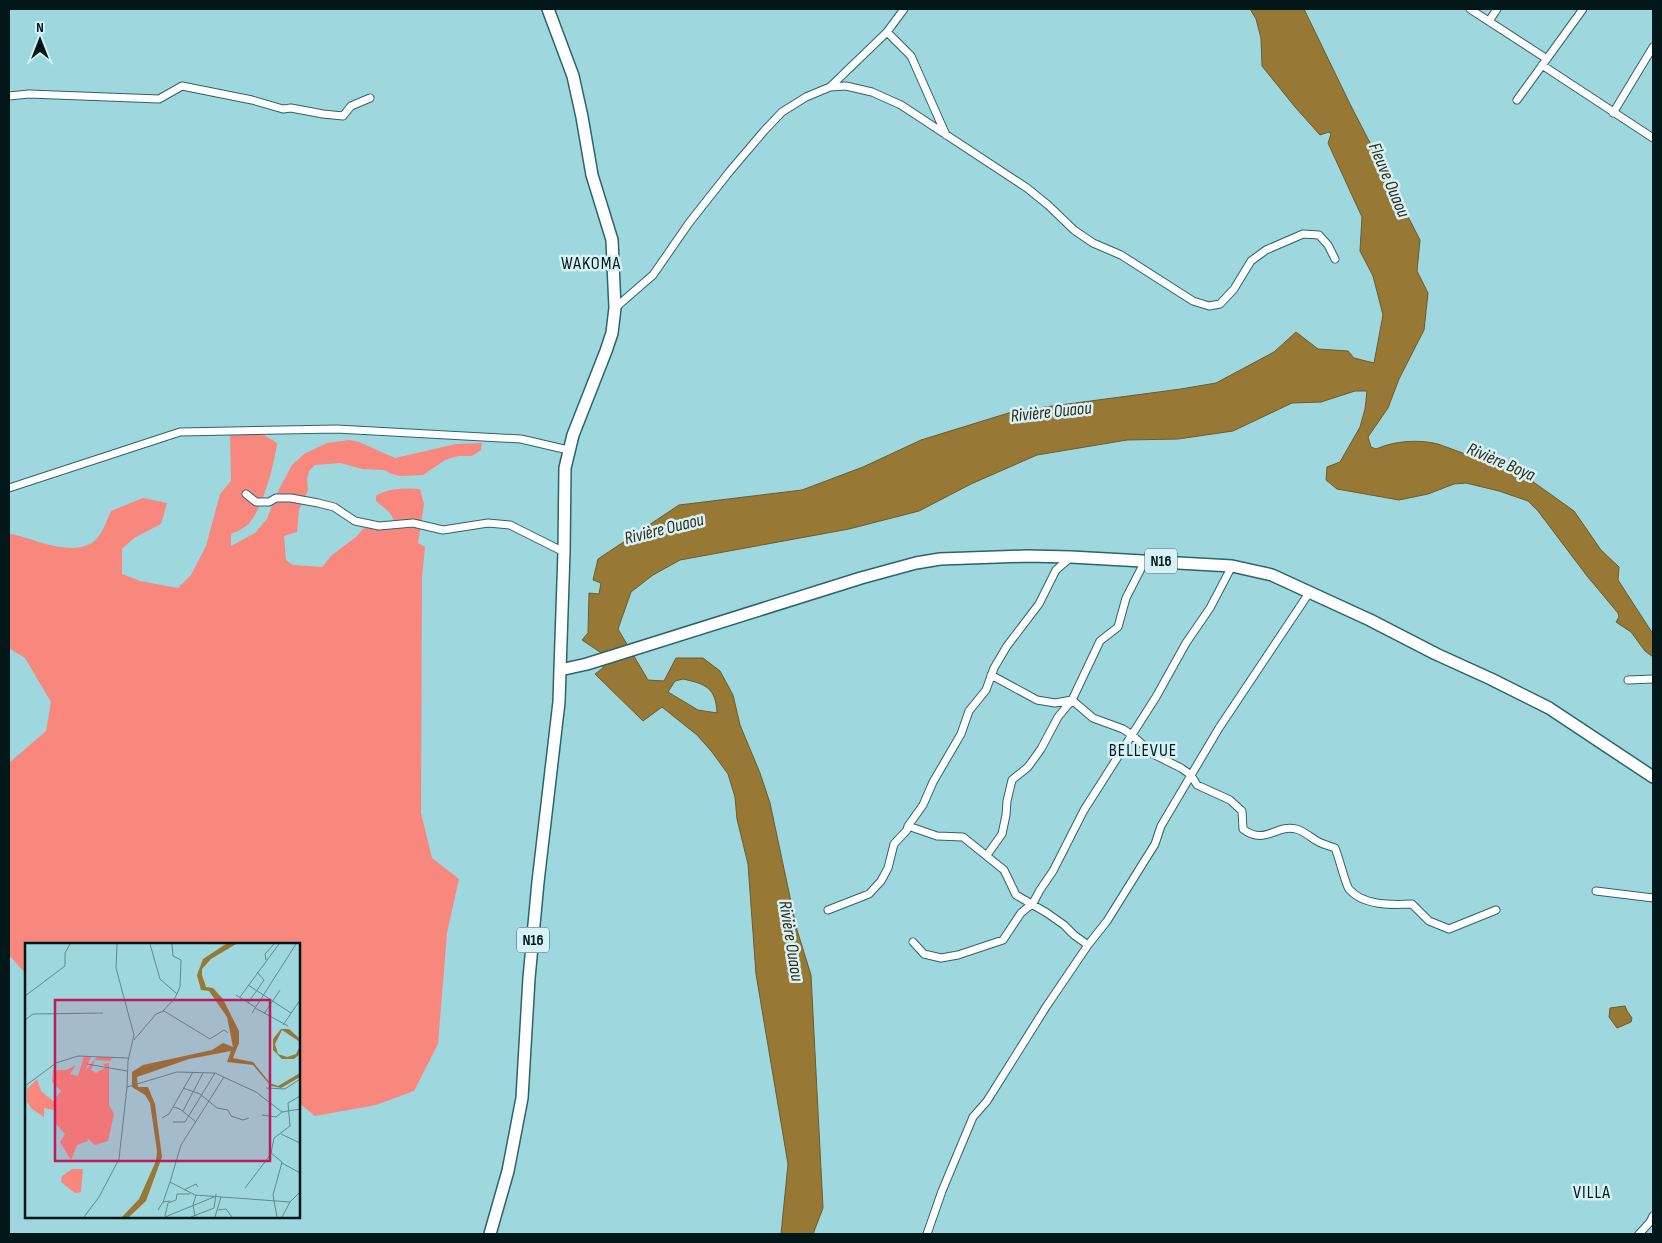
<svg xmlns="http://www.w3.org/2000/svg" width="1662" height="1243" font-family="'Sofia Sans Condensed',sans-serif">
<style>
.green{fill:#f8877e}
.water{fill:#977935;stroke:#6a5c2d;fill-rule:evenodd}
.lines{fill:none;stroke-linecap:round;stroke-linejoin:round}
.minor-casing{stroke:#2c646b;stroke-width:9}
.primary-casing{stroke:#2c646b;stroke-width:14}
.minor{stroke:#fff;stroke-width:7}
.primary{stroke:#fff;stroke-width:11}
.labels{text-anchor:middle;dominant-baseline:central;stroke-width:5;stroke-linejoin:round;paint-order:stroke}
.shield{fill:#d6f2f6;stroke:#42595c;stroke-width:1}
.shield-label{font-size:15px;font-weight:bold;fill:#02171a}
.water-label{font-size:18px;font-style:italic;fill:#342a15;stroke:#d6f2f6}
.neighbourhood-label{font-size:18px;letter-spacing:1px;fill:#02171a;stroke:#d6f2f6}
.inset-road{fill:none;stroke:#608a90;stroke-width:1}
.view{fill:#c2185b;fill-opacity:0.15;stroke:#c2185b;stroke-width:2.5}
.inset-edge{fill:none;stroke:#02171a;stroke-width:2.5}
</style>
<rect width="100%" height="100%" fill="#9ed7de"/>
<!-- green -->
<path class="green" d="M230 429 264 435 277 443C275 463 261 516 245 527 241 530 235 532 231 534V546L255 533 267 519 276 495 292 465 304 454 327 443 349 440 359 442 395 458 456 444 482 443 481 450 472 456H458L445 460 423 475 400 476 392 474 384 470 363 469 340 463 315 465 309 471 307 479 308 490 299 510 297 532 284 536 286 560 293 565 322 567 332 555 356 537 363 529 374 525 394 523C393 512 383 508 376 501V496C387 488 406 488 420 489L424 504 418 543 425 547 422 578 421 813 432 858 459 879 447 933 438 1044 414 1091 376 1105 315 1116 299 1103V944H26V974L9 955V763L46 731 51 702 25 658 9 648V535L13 534C35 540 68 555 90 544 101 539 106 522 111 511L143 498 167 503 161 524 134 538 122 549V574L140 581 178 588 191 575 206 546 220 494 231 481Z"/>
<!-- water -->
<path class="water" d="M1250 9H1304L1350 104 1420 240 1417 271 1428 293 1424 330 1399 379 1388 408 1368 437 1371 447 1376 449C1394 441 1418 439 1438 444L1525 476 1574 511 1601 550 1619 567 1618 580 1653 634V657L1645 651 1631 632 1616 622 1619 617 1618 613 1587 576 1538 511 1528 501 1499 491 1466 483 1454 484 1428 494 1399 500 1337 489 1326 480 1327 467 1340 462 1360 427 1365 409 1367 391H1355L1321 402 1292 403 1233 431 1178 439 1127 440 1037 455 971 484 919 511 849 529 680 560 653 575 631 592 618 629 648 680 664 681 676 658H703L720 671 733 695 740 725 760 773 770 803 797 930 811 975 823 1208 813 1234H781L788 1164 756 974 748 864 737 819 735 797 728 774 712 752 697 735 662 707 643 721 595 674 603 668V654L582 640 588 633 589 593 599 594 601 583 593 580 598 559 679 505 802 490 863 467 921 440 1015 411 1181 389 1216 383 1274 352 1296 332 1318 349 1348 351 1354 358 1374 363 1383 315 1373 276 1360 251 1362 217 1328 143 1331 134 1329 132 1320 135 1295 107 1262 66 1261 38 1256 19ZM683 679C706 684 716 688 717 713L698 710 668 692 675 681Z
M1625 1006 1627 1011 1632 1018 1631 1022 1617 1028 1609 1017 1610 1008Z"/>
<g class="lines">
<defs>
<path id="minor" d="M1470 9 1547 59
M1489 21 1497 9
M887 32 911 56 946 135
M1542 65 1653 138
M830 87 887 32 904 9
M9 96 29 94 159 99 182 86 252 100 283 109 291 108 323 114 343 116 351 106 370 98
M1517 100 1583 9
M1613 113 1653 47
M615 308 653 275 689 223 730 171 764 131 782 112 806 97 830 87 846 86 872 92 901 105 1027 188 1048 205 1074 230 1093 243 1121 255 1193 301 1209 306 1220 304 1234 289 1251 261 1266 250 1303 234 1319 235 1328 245 1335 259
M9 488 180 432 337 429 521 439 568 450
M246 494 256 502H269L276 498H291L318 503 334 507 355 521 379 526 413 523 443 530 488 523 510 525 564 552
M991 675 1037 700 1055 703 1072 700 1093 718 1123 729 1132 735 1153 754 1181 768 1191 775 1197 785 1230 800 1242 811 1243 829C1265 846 1276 824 1296 829 1304 831 1310 837 1317 841 1322 844 1329 846 1335 848 1339 857 1345 883 1349 889 1363 906 1392 905 1412 904L1429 921 1449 929 1496 910
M1628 680 1653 679
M908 826 937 836 963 837 1004 870 1016 895 1047 913 1064 925 1074 935 1088 945
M987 855 1002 834 1006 815 1007 801 1012 780 1028 767 1041 749 1058 717 1072 700 1100 641 1118 627 1126 598 1145 561
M1596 891 1653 898
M828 910 869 894 881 881 888 868 894 844 907 830 908 826 923 805 933 782 961 734 969 711 986 690 994 668 1007 646 1039 604 1056 570 1071 557
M913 942 924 954 941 958 958 955 1003 940 1021 913 1033 903 1040 890 1053 871 1084 810 1156 697 1186 643 1210 608 1232 566
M927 1234 942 1191 973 1117 987 1101 1046 1007 1088 945 1107 921 1155 844 1161 826 1219 728 1309 593
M1639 1234 1650 1222 1653 1216"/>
<path id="primary" d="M548 9 573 76 582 117 592 175 612 240 615 308 612 333 606 351 573 435 565 468 564 552 560 670
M490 1234 508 1171 522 1098 529 978 538 882 559 702 560 670 587 664 861 578 916 563 940 559 1027 556 1071 557 1232 566 1272 575 1370 620 1436 654 1491 679 1549 708 1653 777"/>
</defs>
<!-- minor casing -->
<use href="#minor" class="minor-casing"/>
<!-- primary casing -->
<use href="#primary" class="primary-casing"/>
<!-- minor -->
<use href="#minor" class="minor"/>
<!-- primary -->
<use href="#primary" class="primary"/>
</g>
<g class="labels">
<!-- shield labels -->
<g class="shield">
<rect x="1145" y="548.5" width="32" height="25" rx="4"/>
<rect x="517" y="927.5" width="32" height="25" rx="4"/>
</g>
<g class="shield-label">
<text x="1161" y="561">N16</text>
<text x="533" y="940">N16</text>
</g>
<!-- water labels -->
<g class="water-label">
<text transform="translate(1389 180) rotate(67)">Fleuve Ouaou</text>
<text transform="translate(1051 412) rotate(-6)">Rivière Ouaou</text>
<text transform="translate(1501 462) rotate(23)">Rivière Boya</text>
<text transform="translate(664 529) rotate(-14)">Rivière Ouaou</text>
<text transform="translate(791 941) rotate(81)">Rivière Ouaou</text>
</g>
<!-- neighbourhood labels -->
<g class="neighbourhood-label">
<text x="591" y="263">WAKOMA</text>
<text x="1143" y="750">BELLEVUE</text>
<text x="1592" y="1192">VILLA</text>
</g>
</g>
<!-- overview -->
<g transform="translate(25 943)">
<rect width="275" height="275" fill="#9ed7de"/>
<path d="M59 113 66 114 60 128 72 114H89L85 118 70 117 66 127 71 130 81 124 78 121 84 120V162L89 171 83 198 70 202 62 195 63 198 52 202 46 217 35 199 40 191 30 180 29 167 19 165V174L7 166 2 159V146L12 136 16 148 28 158 36 148 27 139 28 127H41L51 122 45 131 53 133ZM47 226H58L56 249 50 250 36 239 37 233Z" fill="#f8877e"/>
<path d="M201 1H211L186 16 177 26V32L181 44 188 45 198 56 214 88V100L208 115 228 119 245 140 253 143 275 130V134L256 145 246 143 228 122 202 119 206 108 164 116 112 134 113 144H123L130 161 137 214 121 258 104 274H97L114 256 131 218 132 208 125 160 120 152 107 144V129L118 122 187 107 198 100 208 104 202 74 184 48 176 47 172 32 178 16ZM256 86H264L275 96V99L257 87 250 101 253 111 262 114 271 111 275 103V111L269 116H257L248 107V96Z" fill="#977935"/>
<path class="inset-road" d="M92 1 91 25 109 92 103 118 102 144M125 1 135 36 152 51M241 17 240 11 249 1M223 42 266 70M211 52 230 64M0 53 40 23V10L45 1M215 54 254 1M223 60 239 37 232 29M230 65 263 83M138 68 150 55 155 44 156 17 148 13 147 1M227 70 271 1M239 71 255 47M0 77 8 71 78 70M258 82 275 57M109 97 131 71 139 68 185 96 199 87 203 90M62 121 102 128M199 134 156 202 145 239 170 252 265 259M0 143 31 120 53 113 103 115M158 145 175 151 192 165 203 167 206 173 218 177 224 175M241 145 260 146 275 136M148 164 155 166 171 179M158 168 178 130M237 172 251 174 257 169M137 175 144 171 168 129M148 179H160L190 130M256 191 275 200M257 220 275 230M220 245 246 211M159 247 171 241 173 244M138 259 145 239M133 267 138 259 145 258M193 267 201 266 207 274M140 273 143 260 151 257 152 251H165M170 273 168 262 171 252M59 274 74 254 94 216 102 144 152 129 190 130 231 149 257 169 275 166M140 274 189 254M166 274 189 265 191 251M190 274 196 254M252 274 248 252 257 219 246 210 249 195 265 183 263 160 275 153M257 274 265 259 275 249"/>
<path class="view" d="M30 57H245V218H30Z"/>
<rect width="275" height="275" class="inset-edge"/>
</g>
<!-- border -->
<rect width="1662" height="1243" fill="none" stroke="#02171a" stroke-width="20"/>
<!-- north arrow -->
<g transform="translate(40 40)" stroke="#d6f2f6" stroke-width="4" paint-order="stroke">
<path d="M0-4L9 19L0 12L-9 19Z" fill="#02171a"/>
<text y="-8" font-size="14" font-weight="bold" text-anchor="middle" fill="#02171a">N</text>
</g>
</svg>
